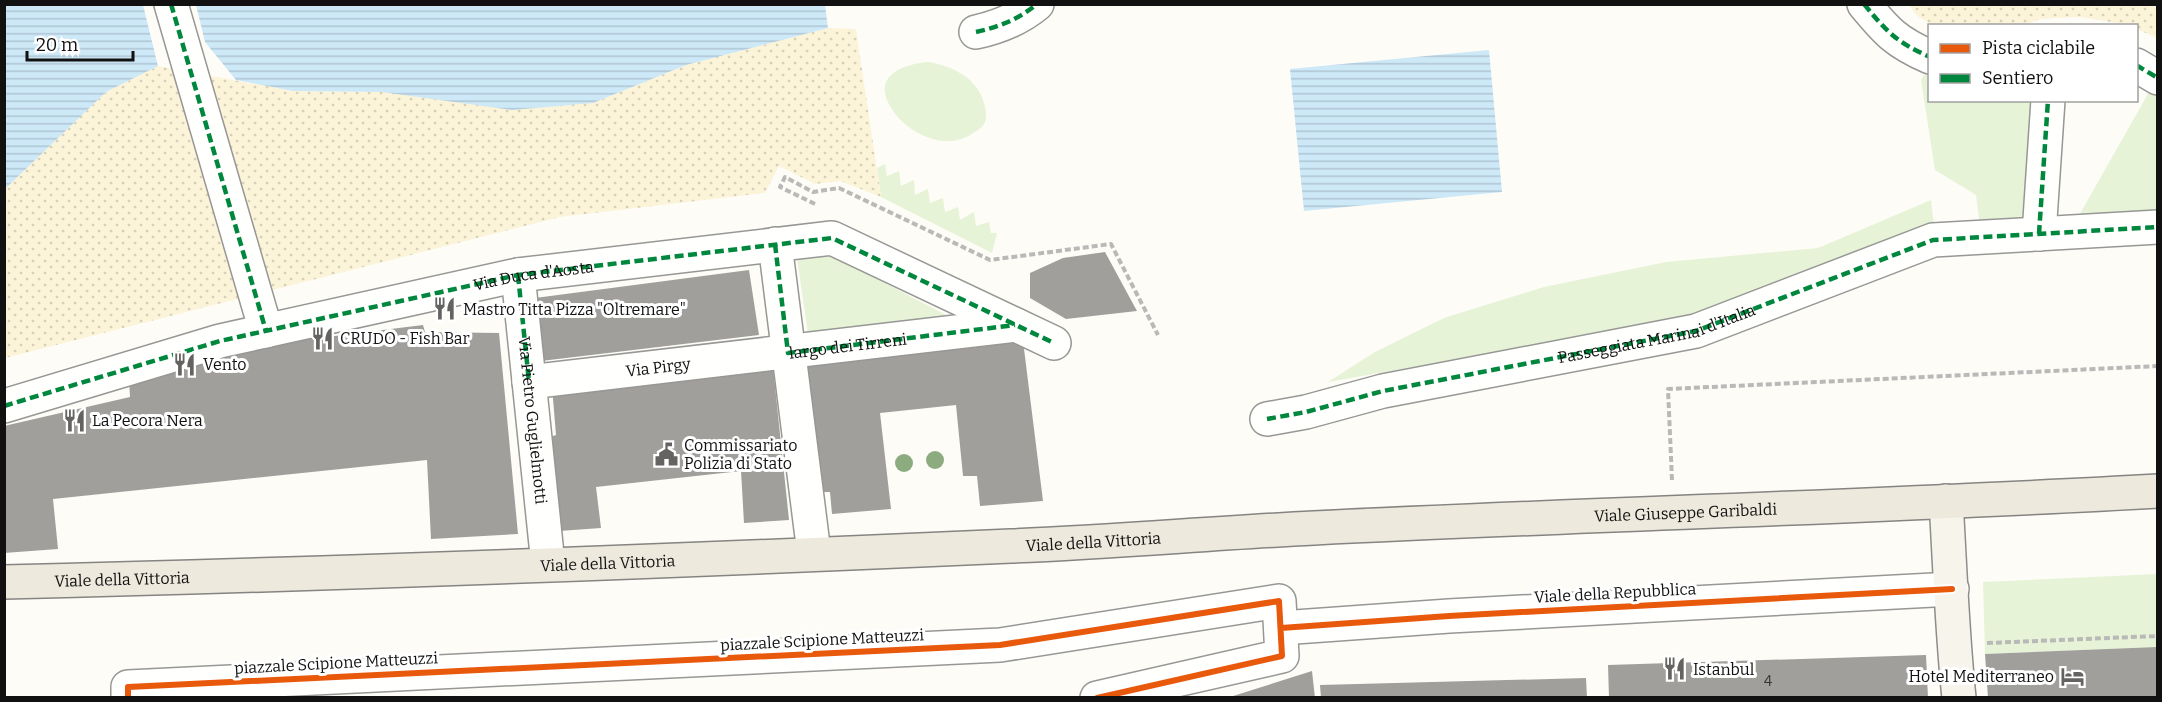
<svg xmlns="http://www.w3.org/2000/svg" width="2162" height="702" font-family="Bitter,serif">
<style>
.grass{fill:#e7f3d7}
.sand{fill:url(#sand-dots)}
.water{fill:url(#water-rules)}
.building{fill:#a19f9c}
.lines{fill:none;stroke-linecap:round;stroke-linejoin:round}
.street-casing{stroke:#979795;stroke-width:36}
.secondary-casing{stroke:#8e8d8b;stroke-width:36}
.primary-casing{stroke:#858482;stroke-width:36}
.path{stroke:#b9b9b8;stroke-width:4;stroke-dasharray:6 3;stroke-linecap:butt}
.street{stroke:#fffffe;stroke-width:33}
.secondary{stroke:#f6f4eb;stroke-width:33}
.primary{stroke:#ede9dc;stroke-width:33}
.quiet{stroke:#00873e;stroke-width:4.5;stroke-dasharray:9 4.5;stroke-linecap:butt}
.cycleway-casing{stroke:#fff;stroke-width:10}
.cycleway{stroke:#e8590c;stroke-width:6}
.tree{fill:#8cac80}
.labels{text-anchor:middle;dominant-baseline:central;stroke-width:6;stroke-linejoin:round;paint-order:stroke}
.number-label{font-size:14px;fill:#353434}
.street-label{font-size:16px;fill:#111;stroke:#fff}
.poi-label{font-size:16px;fill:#111;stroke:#fff;text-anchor:start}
</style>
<defs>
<pattern id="sand-dots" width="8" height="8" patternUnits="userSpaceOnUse" patternTransform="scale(1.5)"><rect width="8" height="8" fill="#fcf4d9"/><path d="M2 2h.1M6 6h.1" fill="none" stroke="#d7d0b9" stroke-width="1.8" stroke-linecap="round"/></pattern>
<pattern id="water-rules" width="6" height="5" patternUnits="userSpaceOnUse" patternTransform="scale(1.5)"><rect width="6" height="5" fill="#cde8f7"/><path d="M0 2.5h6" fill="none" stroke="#afc6d3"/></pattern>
</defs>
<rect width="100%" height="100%" fill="#fdfcf7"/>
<!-- grass -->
<path class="grass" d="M928 62C953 66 980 79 985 107 986 112 987 119 984 124 982 128 976 131 973 133 946 153 905 133 890 106 872 76 903 64 928 62Z
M1928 68 1930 100 2040 101 2032 224 1980 226 1976 195 1935 170 1921 80Z
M2153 85 2158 89 2157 214 2077 219Z
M885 164 887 176 899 171 901 186 914 180 915 195 928 189 930 203 943 198 945 212 958 207 960 220 974 212 976 226 989 222 991 233H997L992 253 881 197 877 168Z
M1931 200 1934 226 1686 319 1328 382 1375 352 1444 318 1544 287 1666 262 1818 248Z
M827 253 950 317 808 335 797 257Z
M2157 574V647L1985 654 1983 582Z"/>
<!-- sand -->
<path class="sand" d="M1909 5H2157V38L2137 29 2136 26 2080 17 2040 19 2024 25H1933L1917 16Z
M828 28 856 29 881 197 840 181 815 184 779 166 765 193 560 217 5 358V189L106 92 158 66 293 91 382 92 593 103 686 65Z"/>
<!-- water -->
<path class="water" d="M5 4 143 5 158 66 106 92 5 189Z
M825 5 828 28 686 65 593 103 512 110 382 92 293 91 236 80 205 42 196 5Z
M1489 50 1502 192 1304 211 1290 69Z"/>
<!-- building -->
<path class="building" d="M1105 252 1137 311 1066 319 1030 298V273L1063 258Z
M749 270 759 335 541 361 535 298Z
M423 325 425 332 499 333 518 534 431 539 427 460 53 499 58 549 4 553V426L130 397 129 379 221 350Z
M1023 341 1043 501 980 506 977 476H963L956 405 880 413 891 509 832 514 830 492H817L800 361Z
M773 367 789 520 744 523 741 471 596 487 601 528 559 531 547 438 556 435 552 387Z
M2157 647V698H1988L1985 654Z
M1926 655 1928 698H1609L1608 665Z
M1312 671 1315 698H1230V697Z
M1586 678 1587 698H1321L1320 685Z"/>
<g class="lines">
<defs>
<g id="street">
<path d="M171 4 266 331"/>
<path d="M1864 4C1887 32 1896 42 1930 57"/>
<path d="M976 32C999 27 1019 19 1037 4"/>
<path d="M2136 65 2158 78"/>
<path d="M2039 234 2048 100"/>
<path d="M775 244 814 553"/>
<path id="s1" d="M518 275 548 564"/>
<path id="s2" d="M529 382 1016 325"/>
<path d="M4 406 220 341 518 275 832 238 1054 343"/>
<path id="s3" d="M1267 419 1306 412 1383 391 1696 331 1933 240 2158 227"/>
<path d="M1281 628 1449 616 1952 589"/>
<path d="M128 698V687L1000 645 1279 601 1282 656 1097 698"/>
</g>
<path id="secondary" d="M1946 501C1950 567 1952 632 1959 698"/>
<g id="primary">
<path id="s4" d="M4 582C340 574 676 561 1011 546 1112 542 1213 533 1314 528 1595 514 1876 507 2158 491"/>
</g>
</defs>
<!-- street casing -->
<use href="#street" class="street-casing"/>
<!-- secondary casing -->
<use href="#secondary" class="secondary-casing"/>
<!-- primary casing -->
<use href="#primary" class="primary-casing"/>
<!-- path -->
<path class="path" d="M815 204 780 187 785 177 813 192 839 188 990 260 1111 244 1158 335
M1672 480 1668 389 2158 366
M1987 643 2158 636"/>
<!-- street -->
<use href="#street" class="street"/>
<!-- secondary -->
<use href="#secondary" class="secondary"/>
<!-- primary -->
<use href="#primary" class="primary"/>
<!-- quiet -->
<g class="quiet">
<path d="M171 4 266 331"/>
<path d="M1864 4C1887 32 1896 42 1930 57"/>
<path d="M976 32C999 27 1019 19 1037 4"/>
<path d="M2136 65 2158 78"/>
<path d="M2039 234 2048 100"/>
<path id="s5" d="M775 244 788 353 1015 325"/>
<path d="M518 275 529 382"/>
<path id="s6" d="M4 406 220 341 518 275 832 238 1054 343"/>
<path d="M1267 419 1306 412 1383 391 1696 331 1933 240 2158 227"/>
</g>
<defs>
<path id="cycleway" d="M1281 628 1449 616 1952 589
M128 698V687L1000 645 1279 601 1282 656 1097 698"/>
</defs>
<!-- cycleway casing -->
<use href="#cycleway" class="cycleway-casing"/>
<!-- cycleway -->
<use href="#cycleway" class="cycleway"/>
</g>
<!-- trees -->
<g class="tree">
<circle cx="935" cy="460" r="9"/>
<circle cx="904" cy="463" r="9"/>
</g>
<!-- icons -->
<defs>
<symbol id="restaurant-bare" viewBox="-9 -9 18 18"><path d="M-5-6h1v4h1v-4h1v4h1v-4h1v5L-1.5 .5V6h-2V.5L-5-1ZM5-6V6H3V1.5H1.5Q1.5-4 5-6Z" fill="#646362" stroke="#fff" stroke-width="2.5" paint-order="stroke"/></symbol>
<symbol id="civic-bare" viewBox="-9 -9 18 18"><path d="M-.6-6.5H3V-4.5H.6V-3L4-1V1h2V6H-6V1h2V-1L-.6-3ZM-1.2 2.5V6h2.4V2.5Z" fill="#646362" stroke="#fff" stroke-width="2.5" paint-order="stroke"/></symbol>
<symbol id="hotel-bare" viewBox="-9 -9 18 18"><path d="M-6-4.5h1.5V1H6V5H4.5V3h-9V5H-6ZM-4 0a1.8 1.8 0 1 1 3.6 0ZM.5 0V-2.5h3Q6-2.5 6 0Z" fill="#646362" stroke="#fff" stroke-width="2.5" paint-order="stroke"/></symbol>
</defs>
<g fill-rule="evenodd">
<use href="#restaurant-bare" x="428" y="292" width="33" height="33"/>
<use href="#restaurant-bare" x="306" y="322" width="33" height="33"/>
<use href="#restaurant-bare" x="168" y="348" width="33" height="33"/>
<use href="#restaurant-bare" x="58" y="404" width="33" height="33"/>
<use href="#civic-bare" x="650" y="438" width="33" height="33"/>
<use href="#restaurant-bare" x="1658" y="652" width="33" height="33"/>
<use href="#hotel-bare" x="2056" y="660" width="33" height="33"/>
</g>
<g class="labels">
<!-- number labels -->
<g class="number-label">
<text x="1768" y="681">4</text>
</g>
<!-- street labels -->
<g class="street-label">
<text stroke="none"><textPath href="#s6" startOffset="546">Via Duca d'Aosta</textPath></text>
<text stroke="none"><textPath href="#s3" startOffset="399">Passeggiata Marinai d'Italia</textPath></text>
<text stroke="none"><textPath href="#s5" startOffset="170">largo dei Tirreni</textPath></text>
<text stroke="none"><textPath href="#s2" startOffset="130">Via Pirgy</textPath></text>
<text stroke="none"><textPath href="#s1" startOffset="146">Via Pietro Guglielmotti</textPath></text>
<text stroke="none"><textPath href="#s4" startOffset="1683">Viale Giuseppe Garibaldi</textPath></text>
<text stroke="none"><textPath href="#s4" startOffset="1090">Viale della Vittoria</textPath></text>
<text stroke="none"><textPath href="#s4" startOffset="604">Viale della Vittoria</textPath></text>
<text stroke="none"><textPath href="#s4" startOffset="118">Viale della Vittoria</textPath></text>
<text transform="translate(1615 593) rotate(-3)">Viale della Repubblica</text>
<text transform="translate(822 640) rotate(-3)">piazzale Scipione Matteuzzi</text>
<text transform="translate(336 663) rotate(-3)">piazzale Scipione Matteuzzi</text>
</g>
<!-- poi labels -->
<g class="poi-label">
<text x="463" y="309">Mastro Titta Pizza "Oltremare"</text>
<text x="340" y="338">CRUDO - Fish Bar</text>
<text x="203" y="364">Vento</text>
<text x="92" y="420">La Pecora Nera</text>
<text x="684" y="445">Commissariato<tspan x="684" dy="18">Polizia di Stato</tspan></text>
<text x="1693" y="669">Istanbul</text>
<text x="2054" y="676" text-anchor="end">Hotel Mediterraneo</text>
</g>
</g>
<!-- border -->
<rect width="2162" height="702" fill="none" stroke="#111111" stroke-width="12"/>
<!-- legend -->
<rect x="1928" y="24" width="210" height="78" fill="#ffffff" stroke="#a0a0a0" stroke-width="1.5"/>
<rect x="1940" y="44" width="30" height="9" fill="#e8590c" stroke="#a0a0a0" stroke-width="1.5"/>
<text x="1982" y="54" font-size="18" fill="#111111">Pista ciclabile</text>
<rect x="1940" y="74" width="30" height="9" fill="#00873e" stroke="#a0a0a0" stroke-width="1.5"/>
<text x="1982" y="84" font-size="18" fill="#111111">Sentiero</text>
<!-- scale -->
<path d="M27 51v9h106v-9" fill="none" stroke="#111111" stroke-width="3"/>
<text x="36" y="51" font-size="18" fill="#111111" stroke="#ffffff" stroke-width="4.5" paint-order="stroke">20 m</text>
</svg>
